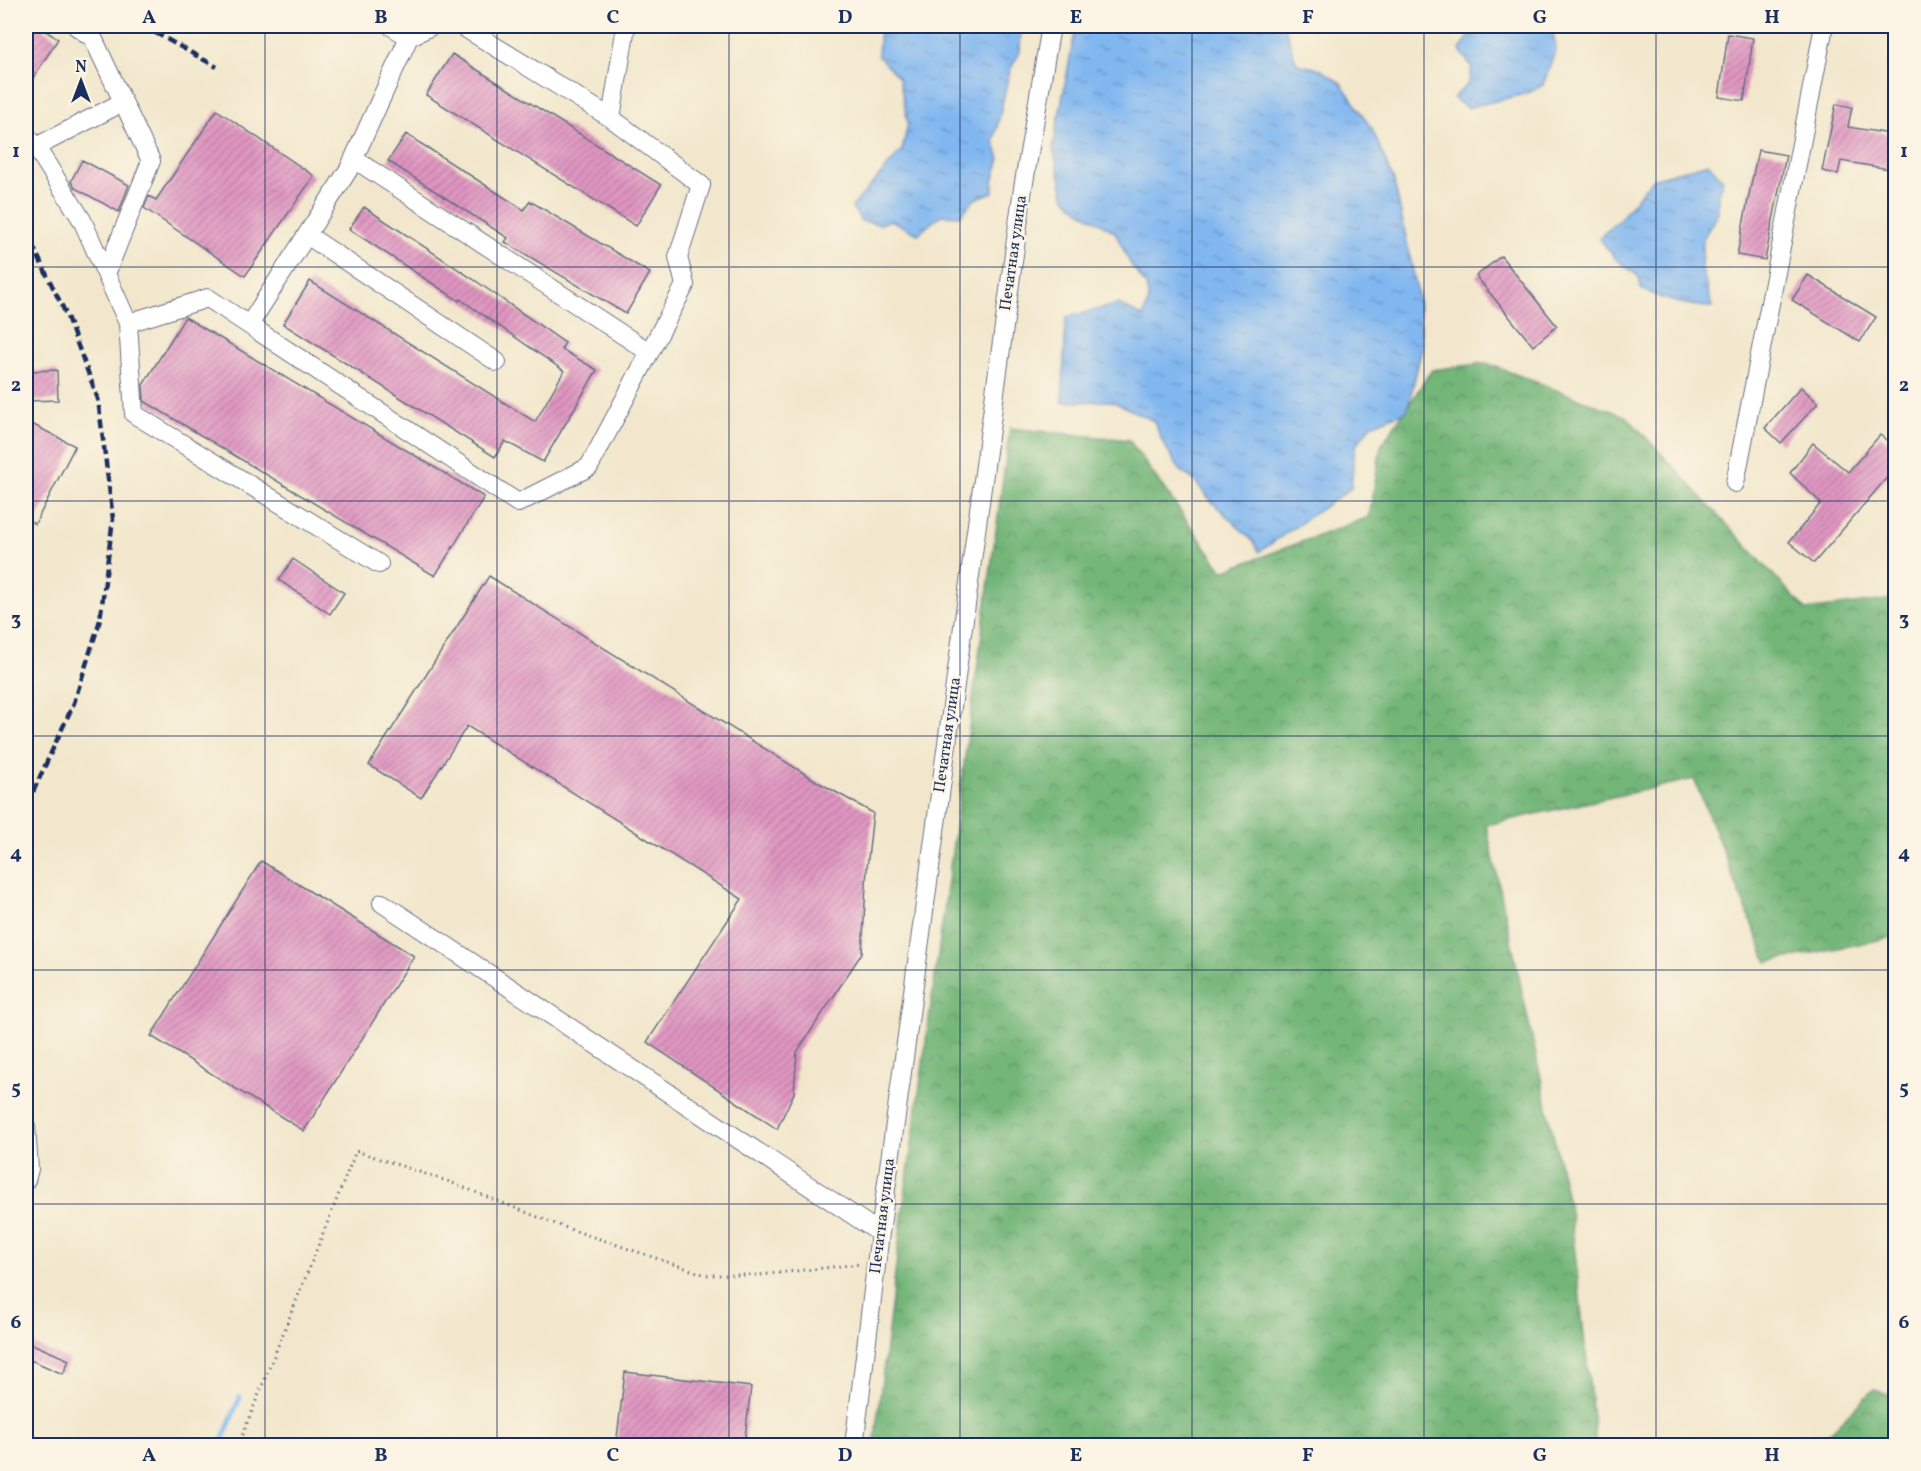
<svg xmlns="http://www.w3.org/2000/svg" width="1921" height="1471" font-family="Vollkorn,serif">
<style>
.forest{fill:url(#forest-crowns);stroke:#47726b;stroke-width:1.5}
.water{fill:url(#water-ripples);stroke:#4e73a7;stroke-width:1.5}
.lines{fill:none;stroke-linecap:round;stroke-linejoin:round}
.stream{stroke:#81b7f0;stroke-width:5}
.building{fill:url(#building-hatch)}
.minor-casing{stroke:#666f84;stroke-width:20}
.path{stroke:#666f84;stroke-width:3;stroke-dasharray:1.5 4.5;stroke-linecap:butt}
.minor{stroke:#fff;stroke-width:18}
.rail{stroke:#1b2f5e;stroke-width:4.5;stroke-dasharray:9 4.5;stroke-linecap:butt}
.grid{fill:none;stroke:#1b2f5e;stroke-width:1.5;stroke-opacity:0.55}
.labels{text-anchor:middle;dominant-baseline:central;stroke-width:5;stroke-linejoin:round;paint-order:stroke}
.street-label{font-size:16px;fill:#1b2f5e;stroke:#fcf5e5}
.neatline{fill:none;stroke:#1b2f5e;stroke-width:2}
.grid-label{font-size:20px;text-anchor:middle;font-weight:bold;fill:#1b2f5e}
</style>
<defs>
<pattern id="forest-crowns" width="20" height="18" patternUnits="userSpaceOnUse" patternTransform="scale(1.5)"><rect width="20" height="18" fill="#73b678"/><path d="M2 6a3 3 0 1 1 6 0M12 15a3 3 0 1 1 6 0" fill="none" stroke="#5e9466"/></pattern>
<pattern id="water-ripples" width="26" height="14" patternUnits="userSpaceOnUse" patternTransform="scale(1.5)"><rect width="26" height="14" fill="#81b7f0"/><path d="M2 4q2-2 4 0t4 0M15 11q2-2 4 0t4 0" fill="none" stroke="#6995c6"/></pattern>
<pattern id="building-hatch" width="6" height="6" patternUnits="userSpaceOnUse" patternTransform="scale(1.5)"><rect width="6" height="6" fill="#e096c1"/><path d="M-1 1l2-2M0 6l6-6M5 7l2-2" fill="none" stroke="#b57ba0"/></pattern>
</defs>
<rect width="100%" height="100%" fill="#fcf5e5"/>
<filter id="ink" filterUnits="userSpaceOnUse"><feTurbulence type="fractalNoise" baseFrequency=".0167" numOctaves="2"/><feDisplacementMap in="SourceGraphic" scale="12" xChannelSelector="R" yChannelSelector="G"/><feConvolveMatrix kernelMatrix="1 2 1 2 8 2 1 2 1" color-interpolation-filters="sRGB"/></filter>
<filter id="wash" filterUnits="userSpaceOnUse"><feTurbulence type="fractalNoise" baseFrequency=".008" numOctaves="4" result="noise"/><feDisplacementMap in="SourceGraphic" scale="24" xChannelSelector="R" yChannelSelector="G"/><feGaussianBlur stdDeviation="1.35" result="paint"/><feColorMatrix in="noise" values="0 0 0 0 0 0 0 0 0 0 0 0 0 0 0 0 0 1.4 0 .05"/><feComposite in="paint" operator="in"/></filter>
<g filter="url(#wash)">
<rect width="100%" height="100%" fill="#f2e7cc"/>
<!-- forest -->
<path class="forest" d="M1486 363 1627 417 1806 610 1895 599V937L1767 962 1694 779 1486 825 1571 1217 1596 1445 874 1446 902 1217 1010 428 1129 440 1223 571 1369 517 1381 446 1432 370Z
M1873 1390 1895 1395V1445H1817Z"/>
<!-- water -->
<path class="water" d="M880 26H1021L1020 52 1010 70 994 141 1000 159 993 181V192L975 199 960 216 941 215 918 234 891 220 880 224 861 221 852 207 902 150 908 124 899 78 878 56Z
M1076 26H1284L1297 64 1320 69 1341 83 1372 129 1394 181 1418 295 1422 348 1407 411 1371 425 1355 447 1351 488 1259 552 1254 542 1212 502 1193 479 1181 472 1163 443 1154 421 1112 401 1062 402 1066 317 1119 304 1143 317 1149 300 1146 285 1131 265 1115 232 1079 210 1065 198 1053 148Z
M1487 26H1552L1556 49 1543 85 1528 93 1467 108 1453 98 1468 84 1472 68 1460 50 1470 35 1490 32Z
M1708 163 1723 180 1718 194V212L1703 239 1701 266 1712 307C1686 306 1664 300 1641 289L1639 277 1617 260 1599 238 1620 219 1652 179Z"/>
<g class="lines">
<!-- stream -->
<path class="stream" d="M220 1446 240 1397"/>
</g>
<g id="blocks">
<!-- building -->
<path class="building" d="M26 26H38L58 39 26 89Z
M1728 34 1753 38 1744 101 1719 97Z
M452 54 661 185 636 226 426 95Z
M1836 104 1852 107 1848 127 1896 135V170L1841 161 1838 174 1822 171Z
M217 110 314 176 245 276 144 208 149 196 156 200Z
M406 134 524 210 530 201 650 273 626 314 505 242 508 238 388 161Z
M1758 150 1786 155 1765 260 1737 255Z
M82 160 129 185 119 212 75 188 71 181Z
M364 207 473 279 565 343 561 349 597 370 543 462 505 441 495 457 283 324 310 281 535 422 564 371 460 299 459 301 349 229Z
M1501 256 1557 326 1533 346 1476 276Z
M1808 275 1876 317 1860 342 1792 300Z
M185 317 484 497 435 576 144 401 143 385Z
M57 370 58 400 27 401 26 371Z
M1801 387 1818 403 1781 443 1765 428Z
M26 421 75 446 35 524 26 519Z
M1880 435 1896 448V467L1814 563 1789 542 1821 503 1790 473 1813 443 1848 472Z
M293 559 344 593 330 614 279 580Z
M489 576 818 782 873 813 867 868 862 953 797 1052 794 1093 777 1129 647 1042 742 899 467 726 421 798 369 765Z
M261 861 414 956 304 1131 151 1036Z
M30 1343 69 1360 63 1374 26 1358Z
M625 1372 751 1387 744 1446H616Z"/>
</g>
</g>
<g filter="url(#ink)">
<use href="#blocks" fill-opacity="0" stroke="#666f84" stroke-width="1.5"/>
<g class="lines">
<defs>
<path id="minor" d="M76 26 93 38 151 161 106 274
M391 26 409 37
M462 26 611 118 626 26
M26 135 36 147 82 220 128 323 134 414 379 564
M36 147 123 102
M354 159 649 352
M307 235 497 362
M128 323 208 298 518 503 589 467 685 285 678 257 701 185 611 118
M249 325 349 169 409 37 431 26
M1735 483 1824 26
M382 903 880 1233
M26 1180 29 1169 26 1127
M854 1446 880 1233 1023 188 1051 26"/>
</defs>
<!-- minor casing -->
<use href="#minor" class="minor-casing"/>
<!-- path -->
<path class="path" d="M238 1446 356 1151 450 1182 558 1225 706 1275H759L860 1264"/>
<!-- minor -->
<use href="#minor" class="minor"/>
<!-- rail -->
<path class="rail" d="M143 26 217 67
M26 232 66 314 98 399 113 519 100 620 74 703 26 807"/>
</g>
</g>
<!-- grid -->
<path class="grid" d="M265 26V1446M497 26V1446M729 26V1446M960 26V1446M1192 26V1446M1424 26V1446M1656 26V1446M26 267H1896M26 501H1896M26 736H1896M26 970H1896M26 1204H1896"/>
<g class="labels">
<!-- street labels -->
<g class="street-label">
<text transform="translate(1014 253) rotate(-82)">Печатная улица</text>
<text transform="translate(948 735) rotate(-82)">Печатная улица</text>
<text transform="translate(883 1216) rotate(-83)">Печатная улица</text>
</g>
</g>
<!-- margin -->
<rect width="1921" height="1471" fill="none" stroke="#fcf5e5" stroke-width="66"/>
<!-- north arrow -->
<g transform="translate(81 81)" stroke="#fcf5e5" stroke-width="4.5" paint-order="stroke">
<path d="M0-4.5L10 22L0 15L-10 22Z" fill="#1b2f5e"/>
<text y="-9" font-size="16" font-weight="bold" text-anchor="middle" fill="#1b2f5e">N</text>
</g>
<rect x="33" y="33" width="1855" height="1405" class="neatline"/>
<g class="grid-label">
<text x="149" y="23">A</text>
<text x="381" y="23">B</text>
<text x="613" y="23">C</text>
<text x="845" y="23">D</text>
<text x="1076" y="23">E</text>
<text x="1308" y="23">F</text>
<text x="1540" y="23">G</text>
<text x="1772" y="23">H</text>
<text x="16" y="157">1</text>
<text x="1904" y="157">1</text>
<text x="16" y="391">2</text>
<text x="1904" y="391">2</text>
<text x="16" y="625">3</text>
<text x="1904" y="625">3</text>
<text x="16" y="859">4</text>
<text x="1904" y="859">4</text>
<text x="16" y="1094">5</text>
<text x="1904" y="1094">5</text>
<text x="16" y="1328">6</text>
<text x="1904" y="1328">6</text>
<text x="149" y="1461">A</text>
<text x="381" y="1461">B</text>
<text x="613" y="1461">C</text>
<text x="845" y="1461">D</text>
<text x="1076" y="1461">E</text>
<text x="1308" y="1461">F</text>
<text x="1540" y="1461">G</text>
<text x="1772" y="1461">H</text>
</g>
</svg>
